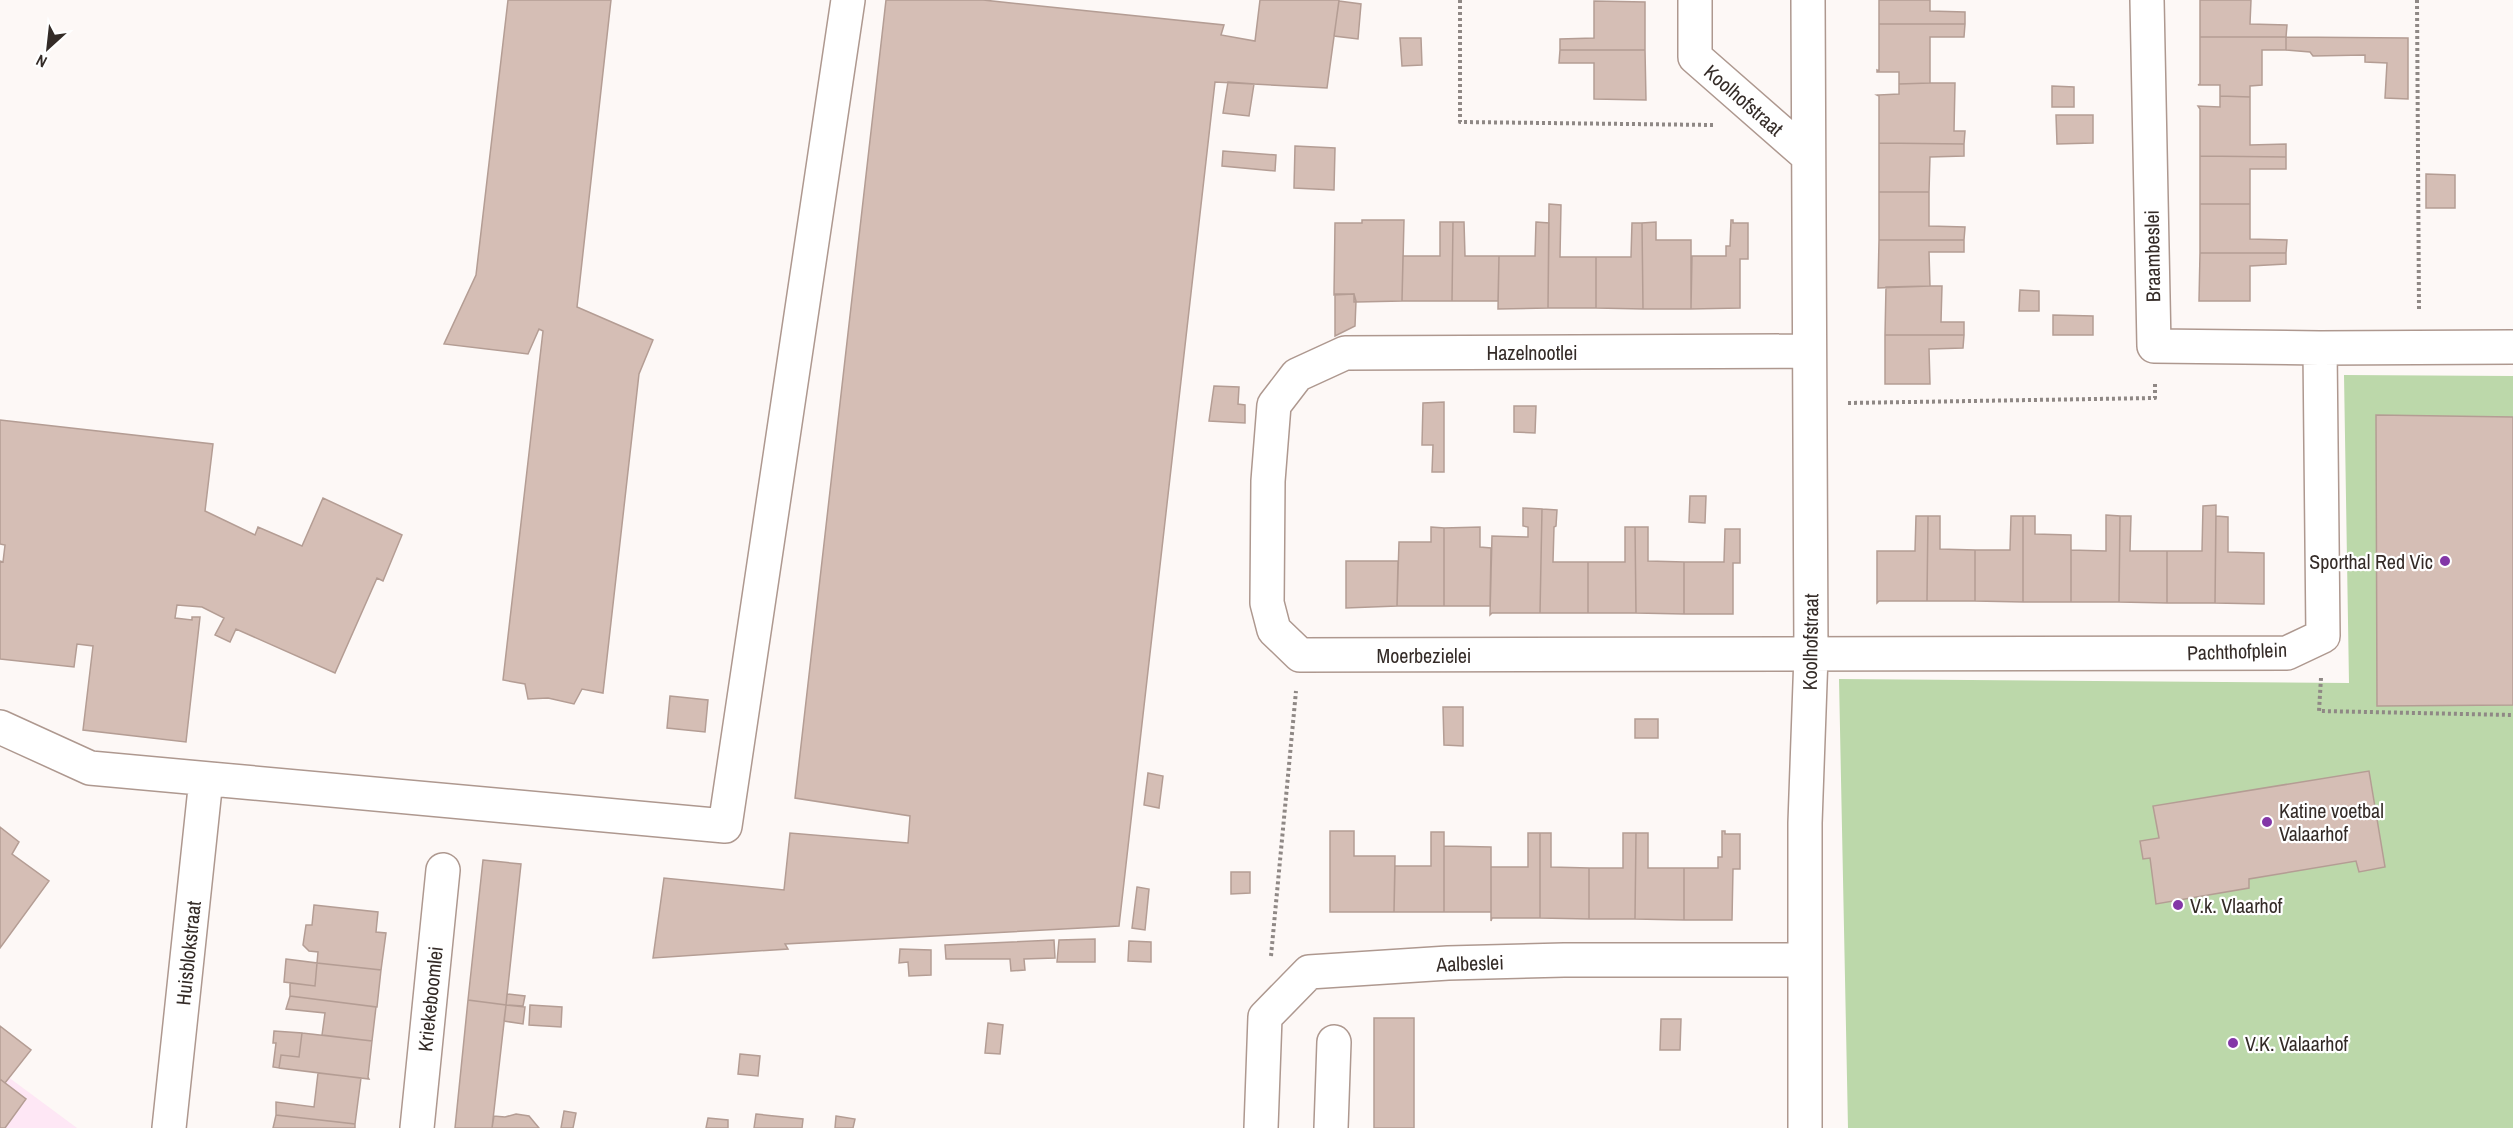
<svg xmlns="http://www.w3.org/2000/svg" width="2513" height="1128" font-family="'Archivo Narrow',sans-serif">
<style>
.commercial{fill:#fee7f5}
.green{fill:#bcd8aa}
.building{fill:#d5beb5;stroke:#b49d94;stroke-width:1.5}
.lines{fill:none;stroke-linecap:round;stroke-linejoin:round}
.minor-casing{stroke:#ae988f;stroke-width:36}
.path{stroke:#8f8885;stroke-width:4;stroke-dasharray:3 3;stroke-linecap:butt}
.minor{stroke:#fff;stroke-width:33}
.poi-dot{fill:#8336a7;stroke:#fff;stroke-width:2}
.labels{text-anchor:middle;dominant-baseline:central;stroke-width:4.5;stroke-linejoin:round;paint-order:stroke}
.street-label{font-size:20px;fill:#342b27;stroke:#fff}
.poi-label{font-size:20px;fill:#342b27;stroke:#fff;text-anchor:start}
</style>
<rect width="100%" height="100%" fill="#fdf8f6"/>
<!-- commercial -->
<path class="commercial" d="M0 1071 77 1128H0Z"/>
<!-- green -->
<path class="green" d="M2344 375 2513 376V1128H1848L1839 679 2349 683Z"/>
<!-- building -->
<path class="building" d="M508 0H611L577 307 653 340 639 374 603 693 582 689 574 704 548 698 528 699 525 684 503 680 543 331 539 329 528 354 444 344 476 275Z
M886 0H983L1224 25 1221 35 1255 41 1260 0H1339L1327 88 1215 82 1119 926 785 944 788 949 653 958 664 878 784 890 790 833 908 843 910 816 795 798Z
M1879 0H1930V11L1965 12V24H1879Z
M2200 0H2251L2250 24 2287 25 2286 37H2200Z
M1339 1 1361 4 1358 39 1334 36Z
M1594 1 1645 2V50H1560V39L1594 38Z
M1879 24H1965L1964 37H1930V83L1899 84V72H1877V70L1879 71Z
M2200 37H2286V50H2262V85L2250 86V97L2220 96V85H2198L2200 84Z
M2286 37 2408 38V99L2385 98 2387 63 2365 62V55L2313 56 2310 52 2286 50Z
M1400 38H1421L1422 65 1402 66Z
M1560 50H1645L1646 100 1594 99V63H1559Z
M1228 82 1254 84 1249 116 1223 113Z
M1930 83H1955L1954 131H1965L1964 144 1879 143V96L1877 95 1899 94V84Z
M2052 86 2074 87V107H2052Z
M2220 96 2250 97V145L2286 144V157L2200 156V109L2198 106 2220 107Z
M2056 115H2093V143L2057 144Z
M1879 143 1964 144V156L1930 157 1929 192H1879Z
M1295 146 1335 148 1334 190 1294 188Z
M1223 151 1276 155 1275 171 1222 166Z
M2200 156 2286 157V169H2250V204H2200Z
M2426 174 2455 175V208H2426Z
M1879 192H1929V226L1965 227 1964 240H1879Z
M1549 204 1561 205 1560 257H1596V308H1548Z
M2200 204H2250V239L2287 240 2286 253H2200Z
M1362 220H1404L1402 301 1356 302H1354V294L1334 295 1335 223H1362Z
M1731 220H1733V223H1748V259H1740V308L1691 309 1692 256H1726V246H1730Z
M1440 222H1453L1452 301H1402L1403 256H1440Z
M1453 222H1464L1465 256H1499L1498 301H1452Z
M1536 222 1549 223 1548 308 1498 309 1499 256H1535Z
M1656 222V240H1691V309H1643L1642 223Z
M1632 223H1642L1643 309 1596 308V257H1631Z
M1879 240H1964V252H1929L1930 286 1878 288Z
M2200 253H2286V264L2250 266V301H2199Z
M1930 286H1942L1941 322H1964V335H1885L1886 287Z
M2020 290 2039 291V311H2019Z
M1335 294H1354L1356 301 1355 326 1335 336Z
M2053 315 2093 316V335H2053Z
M1885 335H1964L1963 348 1929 349 1930 384H1885Z
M1214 386 1239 387 1238 404 1245 405V423L1209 421Z
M1444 402V472H1432L1433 445H1422L1423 403Z
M1514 406H1536L1535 433 1514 432Z
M2376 415 2513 417V705L2377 706Z
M0 420 213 444 205 511 255 535 258 527 302 546 323 498 402 535 383 581 377 578 335 673 236 629 230 642 215 635 224 618 202 607 177 605 175 618 192 620V617H200L186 742 83 730 93 646 77 644 74 667 0 659V561L3 562 5 545 0 544Z
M1690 496H1706L1705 523 1689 522Z
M2216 505 2215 603H2167V551H2202L2203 506Z
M1523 508 1542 509 1540 613H1492L1490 615 1492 536 1528 537V527L1523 526Z
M1542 509 1557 510 1556 526 1554 527 1553 562H1588V613H1540Z
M2106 515 2120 516 2119 602H2071V550L2106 551Z
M1916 516H1928L1927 601H1879L1877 603V551H1915Z
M1928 516H1940V549L1975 550V601H1927Z
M2011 516H2023V602L1975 601V550H2010Z
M2023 516H2035V534L2071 535V602H2023Z
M2120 516H2131L2130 551H2167V603L2119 602Z
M2216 516 2228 517V552L2264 553V604L2215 603Z
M1431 527 1444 528V606H1397L1399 542H1431Z
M1480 527V547L1491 548 1490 606H1444V528Z
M1625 527H1635L1636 613H1588V562H1625Z
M1635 527H1648V561L1684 562V614L1636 613Z
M1725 529H1740V563H1733V614H1684V562H1724Z
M1346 561H1398L1397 606 1346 608Z
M670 696 708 700 705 732 667 728Z
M1443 707H1463V746L1444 745Z
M1635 719H1658V738H1635Z
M2369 771 2385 867 2359 872 2356 861 2249 879V888L2156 904 2150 858 2143 859 2140 841 2159 838 2153 806Z
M1148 773 1163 776 1159 808 1144 805Z
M0 827 19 842 12 854 49 881 0 948Z
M1330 831H1354V856H1395L1394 912H1330Z
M1722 831H1725V834H1740V869H1733L1732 920H1684V868H1718V857H1722Z
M1431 832H1444V912H1394L1395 866H1431Z
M1528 833H1540V918H1492L1491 921V867H1528Z
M1540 833H1551V867L1589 868V919L1540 918Z
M1623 833H1636L1635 919H1589V868H1623Z
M1636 833H1648V868H1684V920L1635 919Z
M1444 846 1491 847V912H1444Z
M483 860 521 864 506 1005 468 1000Z
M1231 872H1250V893L1231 894Z
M1137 887 1149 889 1145 930 1132 928Z
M314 905 378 912 376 932 386 933 381 970 317 963 318 952 309 951 303 945 306 925H312Z
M1095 939V962H1057L1059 940Z
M1054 940 1055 958 1024 959 1025 970 1011 971 1010 959H946L945 945Z
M1129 941 1151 942V962L1128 961Z
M900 949 931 950V975L909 976 908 962 899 963Z
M286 959 317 963 315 986 284 982Z
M317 963 381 970 377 1007 290 996V983L315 986Z
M507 994 525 996 523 1006 506 1005Z
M290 996 376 1007 372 1041 322 1035 325 1013 286 1009Z
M468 1000 506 1005 492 1128H455Z
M506 1005 525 1007 523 1024 504 1021Z
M530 1005 562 1007 561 1027 529 1025Z
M1374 1018H1414V1128H1374Z
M1661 1019H1681L1680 1050H1660Z
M988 1023 1003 1025 1000 1054 985 1053Z
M0 1026 31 1050 5 1083 0 1079Z
M274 1031 302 1033 299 1057 281 1055 279 1068 273 1067 276 1043H273Z
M302 1033 372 1041 368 1077 369 1079 279 1068 281 1055 299 1057Z
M740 1054 760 1056 758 1076 738 1074Z
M318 1073 361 1078 355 1124 276 1115V1102L314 1107Z
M0 1079 26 1099 5 1128H0Z
M564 1111 576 1113 573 1128H561Z
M516 1114 529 1116 539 1128H492L494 1116 505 1117Z
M756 1114 803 1119 802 1128H754Z
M276 1115 355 1124V1128H273Z
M836 1116 855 1119 853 1128H835Z
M708 1118 728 1120V1128H706Z"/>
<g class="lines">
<defs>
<path id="minor" d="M1695 0V57L1808 156
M2147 0 2154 346 2320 348 2513 347
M1809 351 1345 353 1297 375 1274 405 1268 481 1267 603 1274 630 1300 655 2287 653 2323 636 2320 348
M0 727 90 768 725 826 848 0
M169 1128 206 779
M417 1128 443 870
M1261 1128 1265 1017 1309 972 1448 963 1564 960H1804
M1331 1128 1334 1042
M1805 1128V823L1811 655 1808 0"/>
</defs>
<!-- minor casing -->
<use href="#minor" class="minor-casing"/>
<!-- path -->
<path class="path" d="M1460 0V122L1714 125
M2417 0 2419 310
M1848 403 2155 398V383
M2321 678 2319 711 2513 715
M1271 956 1296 691"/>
<!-- minor -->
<use href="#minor" class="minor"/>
</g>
<!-- markers -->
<g class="poi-dot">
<circle cx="2445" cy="561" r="6"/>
<circle cx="2267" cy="822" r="6"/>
<circle cx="2178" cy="905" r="6"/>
<circle cx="2233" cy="1043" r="6"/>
</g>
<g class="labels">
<!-- street labels -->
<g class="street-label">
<text transform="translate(1744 100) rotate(41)">Koolhofstraat</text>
<text transform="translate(2152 256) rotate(-91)">Braambeslei</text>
<text x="1532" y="352">Hazelnootlei</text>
<text transform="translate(1810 642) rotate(-89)">Koolhofstraat</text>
<text transform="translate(2237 651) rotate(-2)">Pachthofplein</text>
<text x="1424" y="655">Moerbezielei</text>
<text transform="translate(188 953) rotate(-84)">Huisblokstraat</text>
<text transform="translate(1470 963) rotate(-2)">Aalbeslei</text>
<text transform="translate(430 999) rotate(-84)">Kriekeboomlei</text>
</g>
<!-- poi labels -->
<g class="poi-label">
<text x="2433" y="561" text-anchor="end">Sporthal Red Vic</text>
<text x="2279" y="810">Katine voetbal<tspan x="2279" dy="23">Valaarhof</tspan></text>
<text x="2190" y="905">V.k. Vlaarhof</text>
<text x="2245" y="1043">V.K. Valaarhof</text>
</g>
</g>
<!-- north arrow -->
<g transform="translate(48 48) rotate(207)" stroke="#ffffff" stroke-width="4.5" paint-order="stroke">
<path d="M0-4.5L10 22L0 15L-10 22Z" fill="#342b27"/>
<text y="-9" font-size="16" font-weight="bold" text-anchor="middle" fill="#342b27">N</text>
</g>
</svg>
